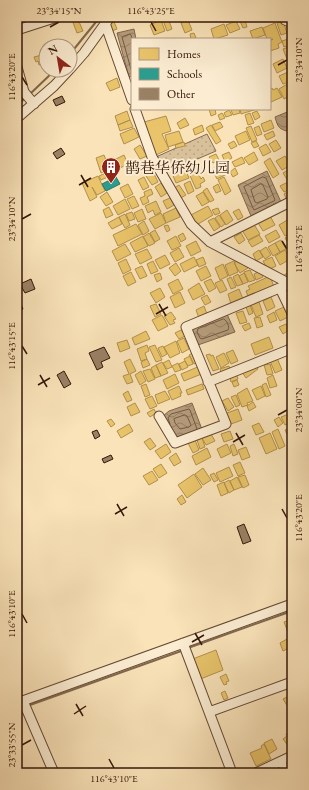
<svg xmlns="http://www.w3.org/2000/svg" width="309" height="790" font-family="'EB Garamond','Noto Serif SC',serif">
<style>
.grass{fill:url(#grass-dots);stroke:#866b51}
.water{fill:url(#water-waves);stroke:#82674d}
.homes{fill:#e9c46a;stroke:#b2904c}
.schools{fill:#2a9d8f;stroke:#2d7466}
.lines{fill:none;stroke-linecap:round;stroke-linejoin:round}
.shore{stroke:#745a42;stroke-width:1}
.stream{stroke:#82674d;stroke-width:2}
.building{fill:#9a8164;stroke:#331607}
.minor-casing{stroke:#654934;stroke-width:11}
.minor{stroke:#fcedd2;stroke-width:9}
.ticks{fill:none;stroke:#331607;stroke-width:1.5}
.labels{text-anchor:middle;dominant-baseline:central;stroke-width:4;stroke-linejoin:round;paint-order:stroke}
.poi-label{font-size:15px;fill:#331607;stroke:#fcedd2;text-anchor:start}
.neatline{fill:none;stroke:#331607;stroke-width:1.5}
.ticks-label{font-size:10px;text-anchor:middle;fill:#331607}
</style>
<defs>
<pattern id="grass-dots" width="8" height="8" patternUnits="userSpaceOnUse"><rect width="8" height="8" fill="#d8c09b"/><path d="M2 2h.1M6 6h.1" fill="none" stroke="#baa484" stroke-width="1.8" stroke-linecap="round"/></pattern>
<pattern id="water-waves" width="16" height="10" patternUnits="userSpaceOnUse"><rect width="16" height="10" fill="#b69d7c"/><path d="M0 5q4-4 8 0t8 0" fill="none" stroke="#957f64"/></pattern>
</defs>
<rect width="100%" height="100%" fill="#fae3b9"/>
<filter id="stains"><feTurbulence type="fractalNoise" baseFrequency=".005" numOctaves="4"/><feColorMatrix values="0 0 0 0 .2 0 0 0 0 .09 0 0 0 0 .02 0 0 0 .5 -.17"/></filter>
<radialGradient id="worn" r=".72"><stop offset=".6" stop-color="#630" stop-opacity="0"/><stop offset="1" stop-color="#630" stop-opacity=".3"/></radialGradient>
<!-- grass -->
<path class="grass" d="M207 134 216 151 167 172 156 157Z"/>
<!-- water -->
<path class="water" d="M134 29 136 39H132V76L129 77 117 33Z
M292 110V131L290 132C279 129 278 128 275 117Z
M267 171 281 202 251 216 238 185Z
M227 314 235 332 198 345 191 328Z
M192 403 203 432 175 440 163 416 169 411Z"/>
<!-- homes -->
<path class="homes" d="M24 17H32L33 20 26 23Z
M71 17H77L83 31 77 33Z
M112 17 117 29 109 32 104 20Z
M168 18 172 29 167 31 163 20Z
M161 20 165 31 154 35 150 25Z
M188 20 192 30 185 33 181 23Z
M245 20 247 27 243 28 240 21Z
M236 21 240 29 230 33 226 25Z
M283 21 287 33 281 35 277 23Z
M275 23 282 42 278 44 279 48 270 51V41L273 39 270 40V39H267L263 28Z
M224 24 228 35 214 39 211 29Z
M292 25V34L289 35 287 27Z
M262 27 265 35 253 39 250 31Z
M194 33 196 38 191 39 190 34Z
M288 39 290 45 284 47 282 41Z
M289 47 292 52V56L287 59 283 49Z
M46 54V63L39 65 38 61 36 62 34 57Z
M283 59 287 68 277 73 273 64Z
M288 72 291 81 283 84 279 76Z
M117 78 120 87 110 91 106 83Z
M289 83 292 88V95L284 99 279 89Z
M272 88 273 90 277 88 282 97 271 102 270 99V89Z
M18 89 22 97 17 99V90Z
M209 109H215L216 114 211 116Z
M234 109H239L240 113 233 115 231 110Z
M240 109H257L241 114Z
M229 110 232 115 226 117 224 113Z
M127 111 130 120 118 125 115 116Z
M257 111 260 117 255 120 252 113Z
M222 113 225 118 220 120 218 115Z
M250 113 254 123 248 125 245 115Z
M166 116 171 131 162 134 169 149 156 155 149 139 144 122Z
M185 118 189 125 180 129 177 123Z
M130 120 133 127 120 131 118 125Z
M271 120 274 128 264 132 261 124Z
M220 122 223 127 215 131 212 125Z
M202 125 204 131 195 135 193 129Z
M211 125 221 141 216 144 206 128Z
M251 126 257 140 252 142 246 128Z
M259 126 262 134 257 136 254 128Z
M134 128 139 137 124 144 120 134Z
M179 131 183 142 168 147 165 135Z
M246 131 250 140 239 145 235 136Z
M273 131 275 136 267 140 264 135Z
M276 140 281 148 274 152 269 144Z
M234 141 237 146 231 149 228 144Z
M256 141 259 146 254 148 251 143Z
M184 142 185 146 176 148 175 145Z
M266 144 271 152 263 156 259 148Z
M140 145 147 156 140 159 134 149Z
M229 152 232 158 225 162 222 155Z
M254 152 258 160 249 165 244 158Z
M216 154 219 160 213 163 209 157Z
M104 155 110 170 101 173 96 158Z
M124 155 128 164 116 170 112 161Z
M285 156 291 165 282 170 276 161Z
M242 157 245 163 235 167 232 162Z
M270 158 279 174 273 178 264 162Z
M222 164 227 174 217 179 212 169Z
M194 165 201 179 203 177 205 181 200 184 201 187 196 189 187 169Z
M185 168 189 178 176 183 172 173Z
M235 168 238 174 233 177 230 172Z
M292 168V179L288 181 283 173Z
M108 172 110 176 101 180 99 176Z
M153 172 158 182 152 185 146 176Z
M98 176 105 191 97 195 92 187 97 197 90 201 82 183Z
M144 177 149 187 143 190 138 180Z
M224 177 231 191 225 195 218 180Z
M292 180V188L284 192 280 186Z
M190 181 194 191 188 194 184 184Z
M161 183 167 193 161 197 155 187Z
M128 184 133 194 125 198 120 188Z
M218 184 221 191 216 193 213 187Z
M179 185 186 195 179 199 173 189Z
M207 188 214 200 210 202 203 191Z
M151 189 153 194 147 197 149 202 143 205 140 198 145 196 144 192Z
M292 189V197L287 200 284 194Z
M107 192 113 202 106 206 100 197Z
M203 192 209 202 202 206 196 196Z
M134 196 139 206 132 209 127 199Z
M170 198 174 205 167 209 163 201Z
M125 199 130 209 118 215 113 206Z
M156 201 161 212 155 215 153 210 148 213 145 206Z
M208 206 213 215 195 226 189 216Z
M109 207 113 215 106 218 103 210Z
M176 208 180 217 166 223 163 214Z
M218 208 220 213 215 215 212 210Z
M142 209 146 219 138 222 134 213Z
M239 209 243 217 238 220 233 212Z
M227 210 233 220 226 225 220 215Z
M132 212 135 219 129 221 126 214Z
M161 213 166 223 155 229 149 219Z
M125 214 130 225 125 228 119 217Z
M269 214 275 225 263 231 257 221Z
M219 215 225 224 221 227 215 218Z
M119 217 122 224 112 229 108 223Z
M214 218 220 227 214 231 208 221Z
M250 218 260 234 248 240 239 225Z
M289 219 292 224V233L285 236 279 225Z
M144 221 149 231 143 235 138 225Z
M136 224 142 234 118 246 113 235Z
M168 225 170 230 167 232 164 226Z
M155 230 160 239 155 242 150 233Z
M276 230 280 237 269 243 265 236Z
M149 233 155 243 149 246 143 237Z
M183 233 186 239 181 242 178 236Z
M241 233 245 240 239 244 234 237Z
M292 234V243L289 245 285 238Z
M259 235 263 241 252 247 248 241Z
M143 236 148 246 135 252 130 243Z
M176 236 181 246 172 250 167 241Z
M281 240 286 249 280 252 275 243Z
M196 241 201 251 191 256 186 246Z
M275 243 280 252 273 256 268 247Z
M125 244 131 254 117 261 112 251Z
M266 247 271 255 265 259 260 251Z
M179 248 184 257 175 262 170 253Z
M147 249 152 258 140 264 135 254Z
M259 250 263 257 256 261 253 254Z
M285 250 290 259 280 265 275 256Z
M165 255 170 264 160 269 155 260Z
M194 257 198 265 184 272 180 264Z
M203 257 206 264 199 267 196 260Z
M272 257 276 266 268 270 263 261Z
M242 258 248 268 240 273 234 263Z
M126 259 131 270 123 274 118 263Z
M153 261 158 271 151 274 147 264Z
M234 261 238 272 229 276 225 265Z
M176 263 181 271 175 276 169 268Z
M223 264 228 276 220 280 215 268Z
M142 266 147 276 140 279 135 269Z
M206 266 211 276 201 281 196 271Z
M250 270 255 280 249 282 244 272Z
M260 271 263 277 256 280 254 274Z
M290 271 292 274V283L283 276Z
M131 272 136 282 128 286 123 276Z
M160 273 162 279 157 282 154 275Z
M244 273 248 282 243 284 239 276Z
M238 274 243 284 237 286 233 277Z
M270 276 274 287 249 299 246 291 250 289 248 286Z
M231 277 236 287 231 289 227 279Z
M178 279 183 289 173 294 168 284Z
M211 279 216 288 209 292 204 282Z
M222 280 227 290 220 293 215 283Z
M199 283 205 294 193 300 188 290Z
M160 288 165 297 156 303 150 293Z
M239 289 243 299 231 304 228 294Z
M180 292 185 303 175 308 170 297Z
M207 295 211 302 205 305 201 298Z
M271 297 275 307 267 311 263 301Z
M259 302 263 314 256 317 251 305Z
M156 304 161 314 155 317 150 306Z
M250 305 253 313 249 315 246 307Z
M204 306 207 314 199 318 196 310Z
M284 307 288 317 280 321 275 311Z
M243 311 247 322 240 324 236 313Z
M171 312 176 319 173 320 175 323 170 325 164 316Z
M274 312 277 320 270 323 267 316Z
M162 315 168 326 158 331 152 320Z
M260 317 263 326 257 328 254 318Z
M249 323 251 328 245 331 242 326Z
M286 324 289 330 283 334 279 327Z
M292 324V337L288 326Z
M181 330 185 336 179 339 175 333Z
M146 331 150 339 135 345 132 338Z
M269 337 273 348 255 355 251 344Z
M184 338 189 349 182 353 177 341Z
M127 340 130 348 120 352 117 343Z
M176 341 180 353 170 358 164 347Z
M147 345 149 351 145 353 147 359 141 361 137 349Z
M155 345 162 360 156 362 149 347Z
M163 346 167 354 162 357 158 348Z
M233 350 238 361 231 364 226 353Z
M292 351V366L286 352Z
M194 352 199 362 194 364 189 355Z
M224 353 229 363 221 368 216 357Z
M210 354 211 356 213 355 219 369 213 371 206 355Z
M190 356 193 364 188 366 184 359Z
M277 358 282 370 275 373 270 361Z
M130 359 136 371 130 374 133 382 127 384 123 376 129 374 124 362Z
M147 359 150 365 143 368 141 362Z
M169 360 172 367 167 369 163 363Z
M185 361 188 367 182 370 179 364Z
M162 362 168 373 161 376 156 365Z
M178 363 181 370 175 372 172 366Z
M255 364 258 369 246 378 242 372Z
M270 364 273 374 267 375 264 365Z
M156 365 161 376 155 378 151 368Z
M200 366 204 373 184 381 181 374Z
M229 366 231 372 222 375 220 369Z
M150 369 155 379 148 382 143 371Z
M141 371 146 381 140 385 135 375Z
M236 373 238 379 231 382 229 375Z
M175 374 179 383 167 389 163 380Z
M273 375 277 386 270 388 267 378Z
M237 380 239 385 234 387 232 382Z
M266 383 271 395 266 397 262 385Z
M146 384 150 395 145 397 141 386Z
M202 384 204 389 188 395 186 390Z
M179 386 182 393H180L181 396 172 400 168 391Z
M261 386 265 396 257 400 252 390Z
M247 388 253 401 247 403 248 405 242 407 237 394Z
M128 391 132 400 127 402 123 394Z
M165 391 170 399 158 404 155 395Z
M236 395 240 405 236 407 231 397Z
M152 396 157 406 150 409 145 399Z
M228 398 234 407 228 411 222 401Z
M253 402 256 407 249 411 247 406Z
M135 403 140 412 131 416 127 407Z
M154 409 156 413 150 417 147 413Z
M238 409 242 420 231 424 227 413Z
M292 413V422L285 425 281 417Z
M279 417 283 423 278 427 274 420Z
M111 419 115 424 111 427 107 421Z
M259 423 264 432 256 435 252 426Z
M129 424 133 431 121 438 117 431Z
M292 427V438L289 439 285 430Z
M278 429 285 446 279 449 272 432Z
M230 431 233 439 224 442 221 434Z
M270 433 277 449 266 454 259 438Z
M211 434 215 441 206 445 202 438Z
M150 438 156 446 150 450 144 442Z
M202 438 205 447 200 449 197 440Z
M195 440 199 450 193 453 188 443Z
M166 444 171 452 161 459 155 451Z
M227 444 231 453 221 458 217 449Z
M234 444 238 454 233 456 230 446Z
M246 447 250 457 242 460 238 450Z
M207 448 211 457 196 465 192 456Z
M176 453 181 462 174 466 169 458Z
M240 462 245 473 238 476 233 465Z
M161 464 167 473 159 478 153 469Z
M229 467 233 476 220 482 216 473Z
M203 468 211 480 203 485 195 474Z
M152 471 158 480 149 485 143 476Z
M214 473 218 480 214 482 210 475Z
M194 474 202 487 187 498 178 485Z
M245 475 249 485 243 488 238 477Z
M237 477 242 487 234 490 230 481Z
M229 480 234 490 229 493 224 483Z
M224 482 228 493 221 496 217 485Z
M182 495 186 502 181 505 177 499Z
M292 619V625L286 627 284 622Z
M292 625V632L288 633 286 627Z
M287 639 291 647 283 651 280 643Z
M216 650 223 670 198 680 190 660Z
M226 674 229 681 226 682 227 684 224 685 220 677Z
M225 691 228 698 224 700 221 693Z
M289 696 292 700V712H291L283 699Z
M292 731V749L290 746 289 747 283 739 287 736 286 734Z
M272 739 277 749 269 754 264 743Z
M264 744 271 759 256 766 250 753 262 748 261 746Z
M280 765 283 773H272L270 769Z"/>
<!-- schools -->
<path class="schools" d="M116 177 120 184 106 191 102 184Z"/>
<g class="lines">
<!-- shore -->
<path class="shore" d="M132 73 122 37 124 36 130 34 131 35 132 39
M263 177 266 178 275 200 274 201 254 210 253 208 244 187Z
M261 184 263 185 268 197 267 199 257 203 255 202 251 190Z
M224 319C227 321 230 327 228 330L202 339 200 338 197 332 198 329Z
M185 415 187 416 191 425 189 427 180 429 175 423 174 419Z
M170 424 168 418 171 414 189 409 190 410 197 429"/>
<!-- stream -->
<path class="stream" d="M70 54 100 17
M30 94 55 70
M17 106 25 98
M188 648 292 611
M30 705 184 650
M17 710 20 708"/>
</g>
<!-- building -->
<path class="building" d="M62 96 65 102 56 106 53 100Z
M61 148 65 154 57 159 53 153Z
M31 279 35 289 25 293 20 284Z
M20 302 23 309 17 312V303Z
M104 347 110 358 101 362 103 367 97 370 89 353Z
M64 371 71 384 64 388 57 375Z
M97 430 100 436 95 439 92 432Z
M111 455 113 459 104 463 102 459Z
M244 524 251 541 243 544 237 527Z"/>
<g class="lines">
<defs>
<path id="minor" d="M104 17 105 23 132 100
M283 17 285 20 292 23
M17 30 57 17
M17 67 24 92 34 104
M70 69 84 53 110 17
M135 109 152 157 191 224 210 242 292 285
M17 118 54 86 69 70
M210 242 292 201
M280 288 292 313
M208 382 288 350 292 348
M159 416 175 443 226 424 186 327 289 284
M183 643 232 773
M23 701 54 773
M17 703 292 604
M209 712 292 682
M282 761 286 773
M256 773 292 756"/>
</defs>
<!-- minor casing -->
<use href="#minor" class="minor-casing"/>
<!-- minor -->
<use href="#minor" class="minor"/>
</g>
<!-- ticks -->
<path class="ticks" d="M151 22 156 31M50 27 59 22M278 65 287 60M22 77 27 85M81 175 88 187M79 185 91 178M22 219 31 214M282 241 287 249M159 304 166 316M156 314 168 307M22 346 27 354M40 375 47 387M38 385 50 378M278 415 287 410M236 433 243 445M233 442 245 435M117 504 124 516M282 509 287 518M115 514 127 507M22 614 27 623M195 633 202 645M192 642 204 635M76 704 83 716M74 714 86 706M22 745 31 740M109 759 114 768"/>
<!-- icons -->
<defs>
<symbol id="building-pin" viewBox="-11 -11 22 30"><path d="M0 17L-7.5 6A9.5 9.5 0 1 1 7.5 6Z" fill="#8f2418" stroke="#fcedd2"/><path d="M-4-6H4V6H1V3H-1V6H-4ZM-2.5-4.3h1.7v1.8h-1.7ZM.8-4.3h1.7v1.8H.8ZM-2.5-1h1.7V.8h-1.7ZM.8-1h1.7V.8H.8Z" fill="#fff"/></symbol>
</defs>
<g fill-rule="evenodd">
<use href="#building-pin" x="100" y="156" width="22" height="30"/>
</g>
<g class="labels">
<!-- poi labels -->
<g class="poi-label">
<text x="125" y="167">鹊巷华侨幼儿园</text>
</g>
</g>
<!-- margin -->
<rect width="309" height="790" fill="none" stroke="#fae3b9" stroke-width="44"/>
<!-- legend -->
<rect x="131" y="38" width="140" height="72" fill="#fcedd2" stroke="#ac9781"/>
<rect x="139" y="48" width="20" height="12" fill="#e9c46a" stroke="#ac9781"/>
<text x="167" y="58" font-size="12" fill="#331607">Homes</text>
<rect x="139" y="68" width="20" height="12" fill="#2a9d8f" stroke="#ac9781"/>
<text x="167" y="78" font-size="12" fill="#331607">Schools</text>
<rect x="139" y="88" width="20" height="12" fill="#9a8164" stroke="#ac9781"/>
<text x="167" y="98" font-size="12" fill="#331607">Other</text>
<!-- north arrow -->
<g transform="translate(58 58) rotate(329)"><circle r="19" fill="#fcedd2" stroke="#ac9781"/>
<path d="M0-3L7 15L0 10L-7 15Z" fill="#8f2418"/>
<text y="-6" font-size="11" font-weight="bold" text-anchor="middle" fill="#331607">N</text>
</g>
<rect x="22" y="22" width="265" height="746" class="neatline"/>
<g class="ticks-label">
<text x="59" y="14">23°34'15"N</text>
<text x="151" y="14">116°43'25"E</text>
<text transform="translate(298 60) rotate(-90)" y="4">23°34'10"N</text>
<text transform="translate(11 77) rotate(-90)" y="4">116°43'20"E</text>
<text transform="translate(11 219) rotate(-90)" y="4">23°34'10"N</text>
<text transform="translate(298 249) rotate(-90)" y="4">116°43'25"E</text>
<text transform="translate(11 346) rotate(-90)" y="4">116°43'15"E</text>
<text transform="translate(298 410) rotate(-90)" y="4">23°34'00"N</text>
<text transform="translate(298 518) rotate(-90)" y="4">116°43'20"E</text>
<text transform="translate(11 614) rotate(-90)" y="4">116°43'10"E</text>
<text transform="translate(11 745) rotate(-90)" y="4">23°33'55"N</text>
<text x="114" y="782">116°43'10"E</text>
</g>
<rect width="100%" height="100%" filter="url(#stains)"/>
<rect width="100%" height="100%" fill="url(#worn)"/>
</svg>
